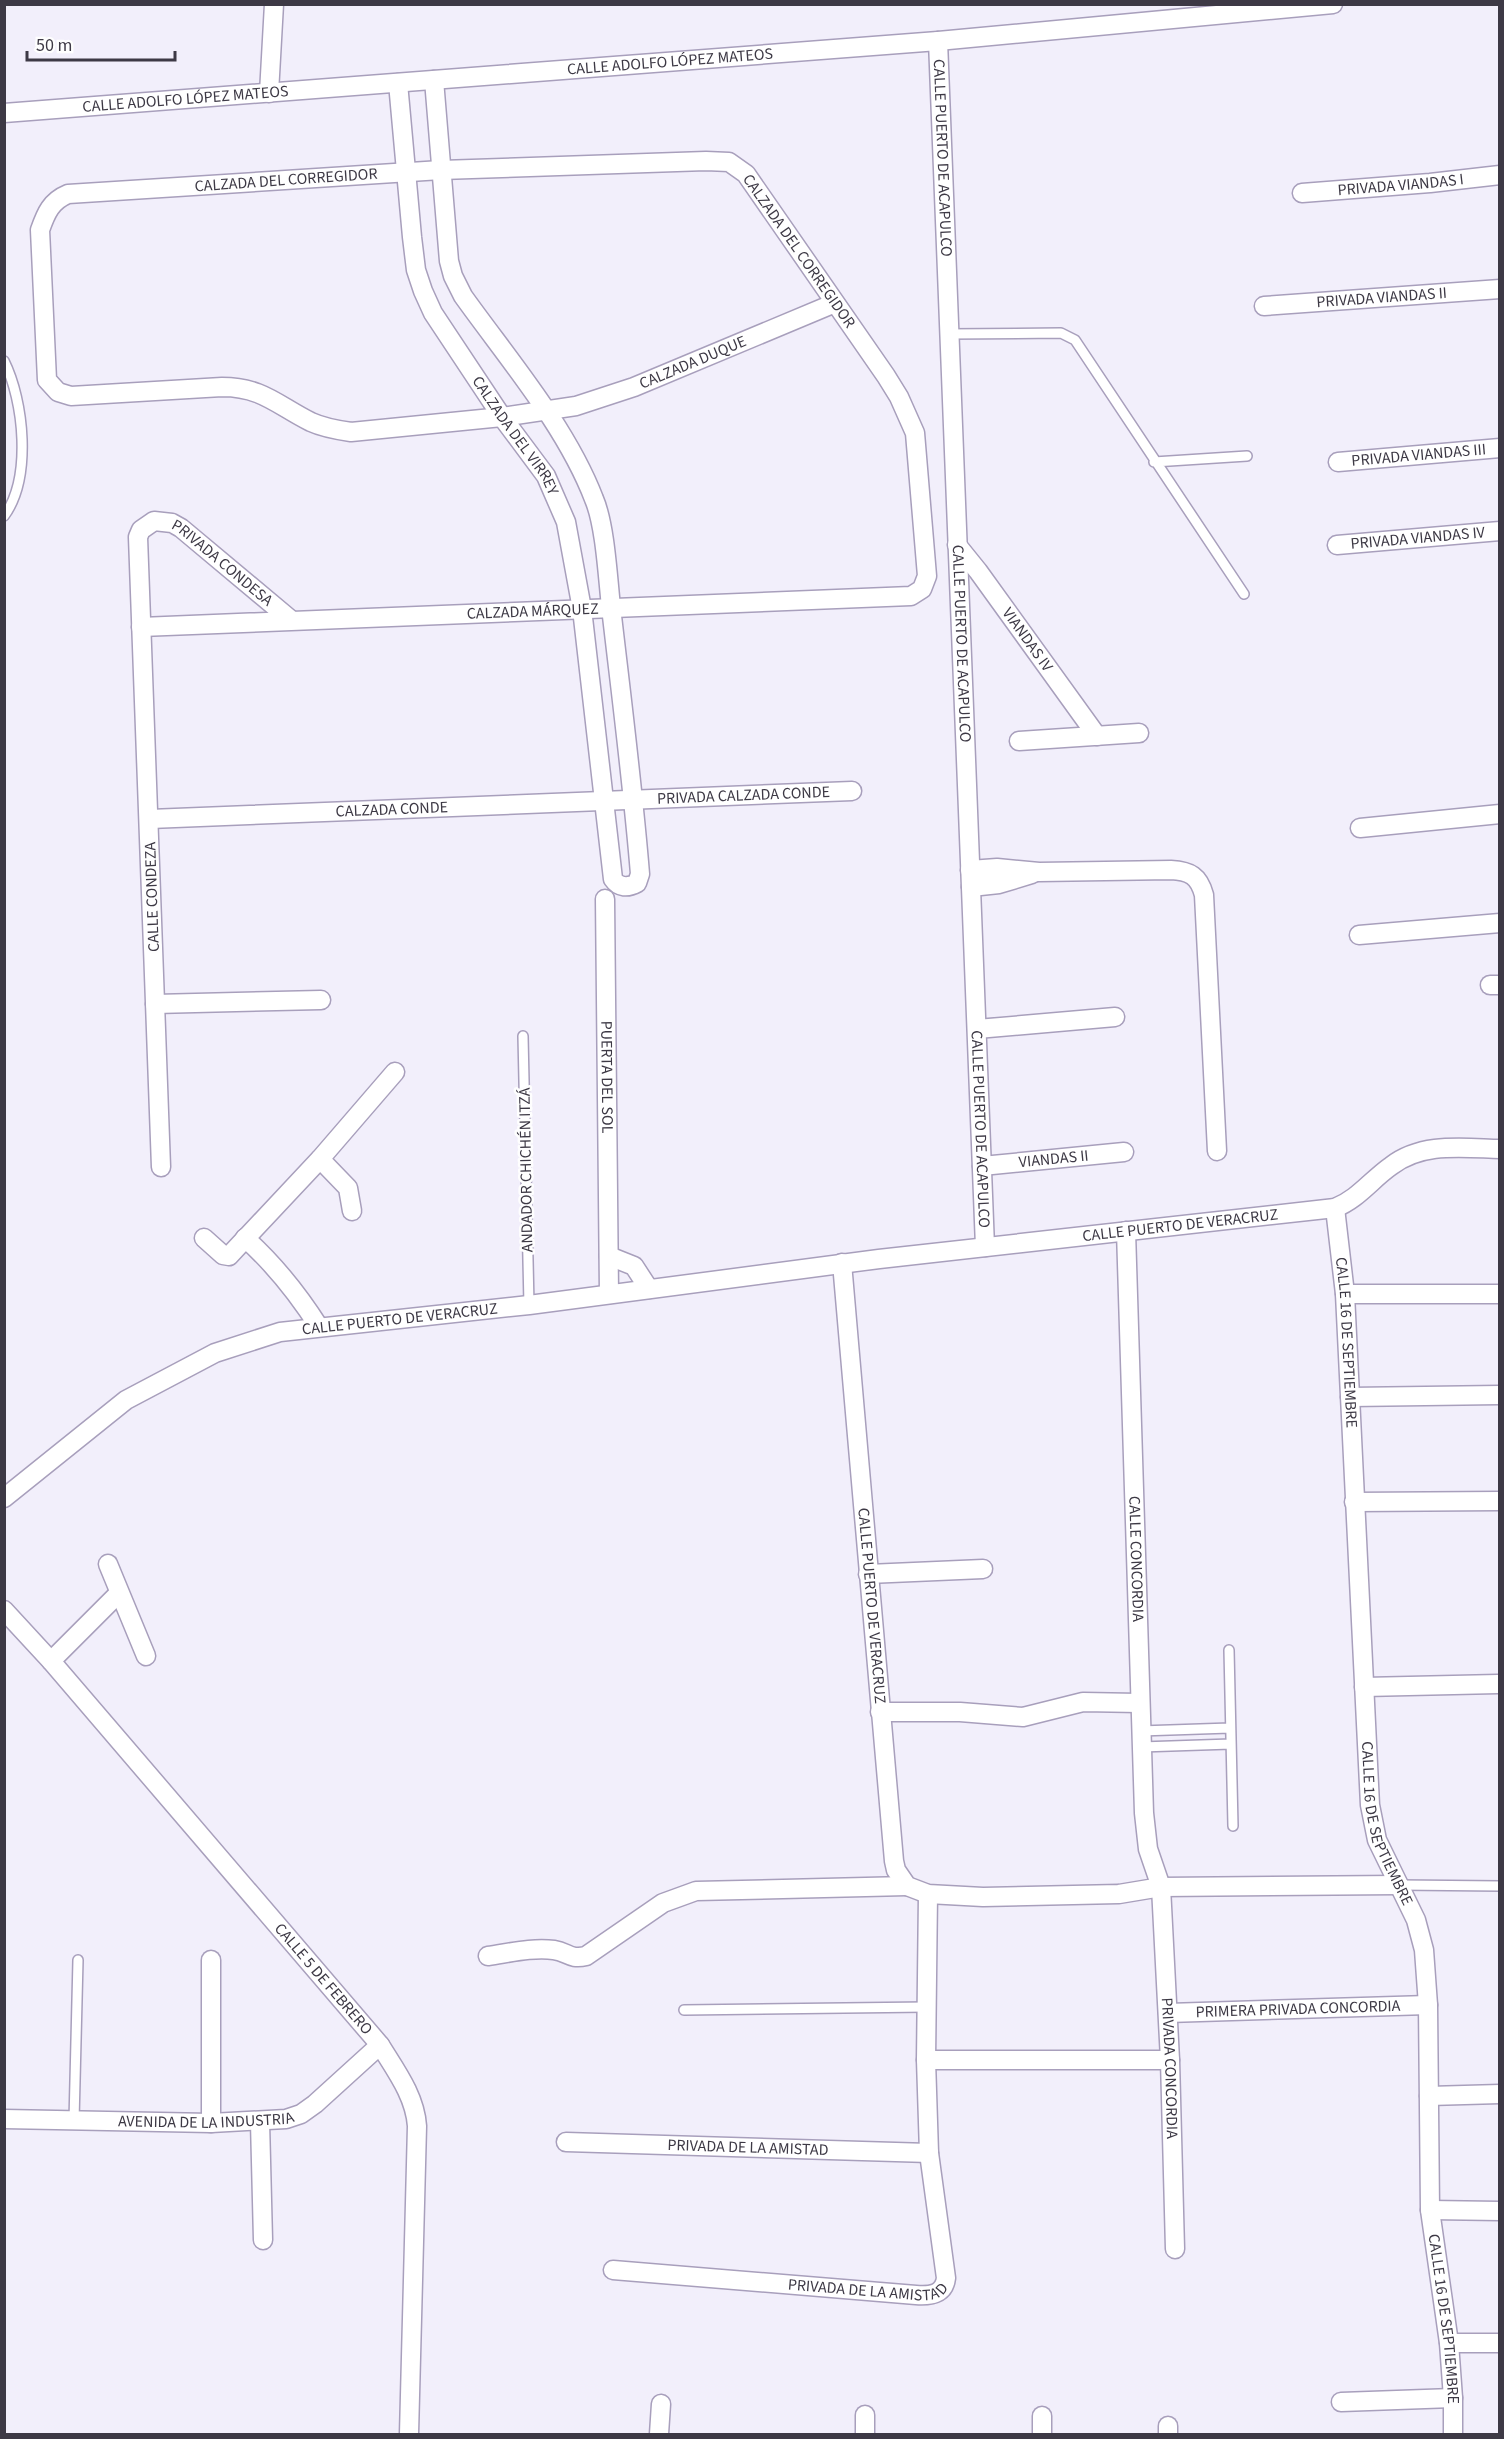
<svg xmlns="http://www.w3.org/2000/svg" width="1504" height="2439" font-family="'Source Sans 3',sans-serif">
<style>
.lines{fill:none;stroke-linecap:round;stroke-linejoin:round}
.service-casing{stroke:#a89fbc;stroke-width:12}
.minor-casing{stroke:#a89fbc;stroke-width:21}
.service{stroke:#fff;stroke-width:9}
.minor{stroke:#fff;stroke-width:18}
.labels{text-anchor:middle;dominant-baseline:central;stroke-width:5;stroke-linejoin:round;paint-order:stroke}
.street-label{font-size:16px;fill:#3d3945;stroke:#fefefe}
</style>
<rect width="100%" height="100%" fill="#f2effb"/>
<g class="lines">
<defs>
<path id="service" d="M949 334 1061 333 1075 340 1244 594
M4 361C24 401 32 478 4 516
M1154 462 1247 456
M523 1036 529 1305
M1229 1650 1233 1826
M1140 1731 1230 1728
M1141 1747 1231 1744
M1399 1885 1500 1886
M684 2010 927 2007
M74 2121 78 1960"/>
<g id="minor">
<path id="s1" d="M938 41 985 1247"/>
<path id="s2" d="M398 83 412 237 416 270 423 291 433 313 502 417 546 476 566 522 582 609 613 879C619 888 628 888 637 883L640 874C633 788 622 702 612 616 608 584 606 527 594 499 566 426 508 359 463 296L453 276 449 261 434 80"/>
<path d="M269 93 274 4"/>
<path id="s3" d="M4 113 938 41 1333 4"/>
<path id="s4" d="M1302 193 1430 183 1500 175"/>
<path id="s5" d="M1264 306 1500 289"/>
<path id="s6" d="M1338 462 1500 448"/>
<path id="s7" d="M957 545 978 571 1097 736"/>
<path id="s8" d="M1337 545 1500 531"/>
<path id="s9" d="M141 627 911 596 922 589 927 576 915 433 899 397 886 376 746 174 729 162 706 161 441 170 68 194C51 201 46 213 40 230L47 380 58 392 71 396 222 387C262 387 277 405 311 422 324 428 337 430 351 432L502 417 576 406 634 387 835 303"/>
<path d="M1019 741 1139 733"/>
<path id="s10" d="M150 819 852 791"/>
<path d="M1360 828 1500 814"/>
<path d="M970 870 997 868 1039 872 1171 870C1190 871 1199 876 1204 895L1217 1151"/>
<path d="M971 887 999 884 1032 874"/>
<path id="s11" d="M605 899 609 1294"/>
<path d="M1359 935 1500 923"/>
<path d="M1490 985H1500"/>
<path d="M155 1004 321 1000"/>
<path d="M977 1029 1115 1017"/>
<path d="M320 1159 348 1188 352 1211"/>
<path id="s12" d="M982 1166 1124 1152"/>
<path id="s13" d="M161 1167 138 537 141 530 154 521 172 523 181 528 291 620"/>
<path id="s14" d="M1335 1208 1345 1294 1370 1805 1377 1840 1416 1920 1424 1950 1428 2005 1430 2210 1449 2343 1453 2398V2434"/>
<path id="s15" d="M1126 1231 1144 1813 1148 1849 1161 1887 1170 2060 1175 2249"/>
<path d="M204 1238 223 1255 229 1256 320 1159 395 1072"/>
<path d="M245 1238C274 1264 298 1294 319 1327"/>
<path d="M609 1256 634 1266 649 1289"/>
<path id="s16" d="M842 1263 894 1861 896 1870 907 1886 928 1894 983 1897 1119 1894 1161 1887 1399 1885"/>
<path d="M1345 1294H1500"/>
<path d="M1350 1397 1500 1395"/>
<path id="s17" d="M4 1498 126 1400 215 1353 280 1332 529 1305 879 1259 1335 1208C1358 1199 1371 1180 1391 1166 1422 1142 1462 1148 1500 1149"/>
<path d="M1354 1502 1500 1501"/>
<path d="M108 1564 146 1656"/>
<path d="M868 1574 983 1569"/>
<path id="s18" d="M4 1610 51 1661 380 2045C396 2071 415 2096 417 2126L409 2434"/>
<path d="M51 1661 119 1593"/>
<path d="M1364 1687 1498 1684"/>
<path d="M880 1712H960L1023 1717 1083 1702 1139 1703"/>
<path d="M488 1956C509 1953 533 1947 554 1950 568 1952 570 1960 586 1956L663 1903 696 1891 907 1886"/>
<path id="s19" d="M1168 2013 1428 2005"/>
<path d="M926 2060H1170"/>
<path d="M1429 2096 1500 2094"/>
<path id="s20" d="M4 2119 211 2123 286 2119 301 2114 315 2104 380 2045"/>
<path d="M260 2122 263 2240"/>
<path d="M211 2123V1960"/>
<path id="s21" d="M566 2142 929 2153"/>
<path d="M1430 2210 1500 2211"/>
<path id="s22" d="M613 2270 916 2295C930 2296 944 2295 946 2278L929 2153 926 2060 928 1894"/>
<path d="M1449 2343H1500"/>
<path d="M1341 2402 1453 2398"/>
<path d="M659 2434 661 2404"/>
<path d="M865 2434V2415"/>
<path d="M1042 2434V2416"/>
<path d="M1168 2434V2426"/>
</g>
</defs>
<!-- service casing -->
<use href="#service" class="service-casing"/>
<!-- minor casing -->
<use href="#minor" class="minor-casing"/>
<!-- service -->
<use href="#service" class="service"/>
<!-- minor -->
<use href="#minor" class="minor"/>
</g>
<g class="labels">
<!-- street labels -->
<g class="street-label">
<text stroke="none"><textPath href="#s3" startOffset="668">CALLE ADOLFO LÓPEZ MATEOS</textPath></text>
<text stroke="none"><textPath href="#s3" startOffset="182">CALLE ADOLFO LÓPEZ MATEOS</textPath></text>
<text stroke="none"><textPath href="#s1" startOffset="117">CALLE PUERTO DE ACAPULCO</textPath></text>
<text transform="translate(286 180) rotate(-4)">CALZADA DEL CORREGIDOR</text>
<text stroke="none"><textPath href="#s4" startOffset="99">PRIVADA VIANDAS I</textPath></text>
<text transform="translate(799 251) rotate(55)">CALZADA DEL CORREGIDOR</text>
<text stroke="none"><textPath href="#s5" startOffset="118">PRIVADA VIANDAS II</textPath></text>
<text stroke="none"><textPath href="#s9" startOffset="2802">CALZADA DUQUE</textPath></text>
<text stroke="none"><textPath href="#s2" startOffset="382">CALZADA DEL VIRREY</textPath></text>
<text stroke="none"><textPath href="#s6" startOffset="81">PRIVADA VIANDAS III</textPath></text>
<text stroke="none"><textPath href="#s8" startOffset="81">PRIVADA VIANDAS IV</textPath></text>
<text stroke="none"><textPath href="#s13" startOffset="736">PRIVADA CONDESA</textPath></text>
<text stroke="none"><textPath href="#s9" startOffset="392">CALZADA MÁRQUEZ</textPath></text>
<text stroke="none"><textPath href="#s7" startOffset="118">VIANDAS IV</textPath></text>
<text stroke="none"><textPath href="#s1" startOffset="603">CALLE PUERTO DE ACAPULCO</textPath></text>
<text stroke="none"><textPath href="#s10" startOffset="594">PRIVADA CALZADA CONDE</textPath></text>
<text stroke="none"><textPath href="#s10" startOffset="242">CALZADA CONDE</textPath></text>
<text transform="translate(152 897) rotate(-92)">CALLE CONDEZA</text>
<text stroke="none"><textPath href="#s11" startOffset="178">PUERTA DEL SOL</textPath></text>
<text stroke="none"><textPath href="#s1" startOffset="1089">CALLE PUERTO DE ACAPULCO</textPath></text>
<text stroke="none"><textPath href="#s12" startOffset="72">VIANDAS II</textPath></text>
<text transform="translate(526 1170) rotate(-91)">ANDADOR CHICHÉN ITZÁ</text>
<text stroke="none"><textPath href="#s17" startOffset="1232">CALLE PUERTO DE VERACRUZ</textPath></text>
<text stroke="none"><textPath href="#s17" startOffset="446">CALLE PUERTO DE VERACRUZ</textPath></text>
<text stroke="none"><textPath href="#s14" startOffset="135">CALLE 16 DE SEPTIEMBRE</textPath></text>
<text stroke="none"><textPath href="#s15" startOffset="328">CALLE CONCORDIA</textPath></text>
<text stroke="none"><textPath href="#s16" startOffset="344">CALLE PUERTO DE VERACRUZ</textPath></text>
<text stroke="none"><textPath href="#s14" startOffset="620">CALLE 16 DE SEPTIEMBRE</textPath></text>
<text stroke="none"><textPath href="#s18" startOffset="488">CALLE 5 DE FEBRERO</textPath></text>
<text stroke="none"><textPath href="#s19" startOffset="130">PRIMERA PRIVADA CONCORDIA</textPath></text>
<text stroke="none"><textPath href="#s15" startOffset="840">PRIVADA CONCORDIA</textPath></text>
<text stroke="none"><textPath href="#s20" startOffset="202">AVENIDA DE LA INDUSTRIA</textPath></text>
<text stroke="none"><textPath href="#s21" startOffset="182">PRIVADA DE LA AMISTAD</textPath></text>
<text stroke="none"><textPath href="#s22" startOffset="256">PRIVADA DE LA AMISTAD</textPath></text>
<text stroke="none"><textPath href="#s14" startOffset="1124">CALLE 16 DE SEPTIEMBRE</textPath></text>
</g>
</g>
<!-- border -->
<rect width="1504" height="2439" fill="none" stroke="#3d3945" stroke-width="12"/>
<!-- scale -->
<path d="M27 51v9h148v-9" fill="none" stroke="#3d3945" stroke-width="3"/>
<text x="36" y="51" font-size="18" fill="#3d3945" stroke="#fefefe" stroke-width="4.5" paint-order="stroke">50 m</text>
</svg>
